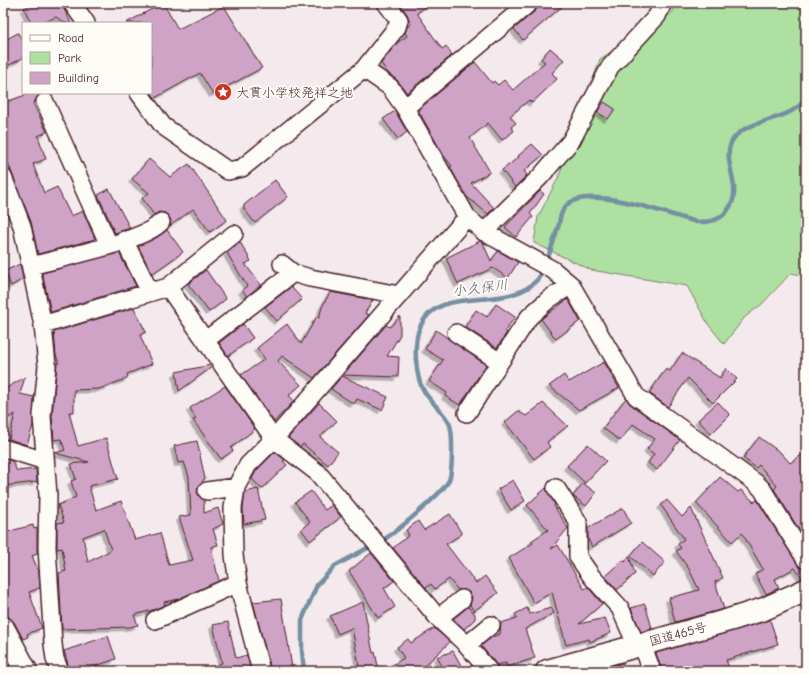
<svg xmlns="http://www.w3.org/2000/svg" width="809" height="674" font-family="'Comic Neue','Klee One',sans-serif">
<style>
.green{fill:#aee0a1;stroke:#7c8066}
.lines{fill:none;stroke-linecap:round;stroke-linejoin:round}
.stream{stroke:#7490a2;stroke-width:4.5}
.building{fill:#cfa3c6;stroke:#4a1f2b;fill-rule:evenodd;filter:url(#shadow)}
.minor-casing{stroke:#4a1f2b;stroke-width:20}
.highway-casing{stroke:#4a1f2b;stroke-width:25}
.minor{stroke:#fdfcf7;stroke-width:17}
.highway{stroke:#fdfcf7;stroke-width:22}
.labels{text-anchor:middle;dominant-baseline:central;stroke-width:4;stroke-linejoin:round;paint-order:stroke}
.poi-label{font-size:13px;fill:#4a1f2b;stroke:#fdfcf7;text-anchor:start}
.street-label{font-size:13px;fill:#4a1f2b;stroke:#fdfcf7}
.water-label{font-size:14px;font-style:italic;fill:#5f5866;stroke:#fdfcf7}
</style>
<defs>
<filter id="shadow"><feDropShadow dx="-3.5" dy="3.5" stdDeviation="0" flood-color="#0004"/></filter>
</defs>
<rect width="100%" height="100%" fill="#f4eaed"/>
<filter id="ink" filterUnits="userSpaceOnUse"><feTurbulence type="fractalNoise" baseFrequency=".025" numOctaves="2"/><feDisplacementMap in="SourceGraphic" scale="8" xChannelSelector="R" yChannelSelector="G"/><feConvolveMatrix kernelMatrix="1 2 1 2 8 2 1 2 1" color-interpolation-filters="sRGB"/></filter>
<g filter="url(#ink)">
<!-- green -->
<path class="green" d="M676 3H806V276L791 273 762 304 745 317 724 344 708 324 687 286 591 270 534 243 538 217 558 178 600 59 673 12Z"/>
<g class="lines">
<!-- stream -->
<path class="stream" d="M380 542C394 534 440 495 448 482 453 474 453 435 450 425 446 414 430 402 424 391 415 377 413 342 420 327 439 282 506 314 537 280 545 272 555 236 559 224 560 215 563 205 573 201 602 189 667 214 697 222 710 222 719 221 727 211 746 188 720 163 732 141 745 117 793 123 806 97
M304 671 302 651V620L317 585 335 566 373 545"/>
</g>
<!-- building -->
<path class="building" d="M36 3H61L71 23H65L56 17 43 23H31L24 8Z
M163 3 178 29 224 6 262 68 213 94 200 73 155 98 151 92V23H126Z
M399 3H431L417 13 442 49 446 46 452 55 407 93 398 81 388 73 381 63 398 42 407 36 405 33 407 27 411 24 407 14Z
M539 3H566L523 40 514 29 535 11Z
M18 33 23 42V58L3 68V41Z
M550 48 564 60 552 73 557 79 532 103 529 100 510 116 516 123 511 127 514 131 502 140 488 123 470 138 490 172 471 183 494 208 488 214 466 196 450 167 452 166 444 156 418 110 475 62 492 83 494 81 498 85 504 80 513 90 545 62 541 59Z
M31 93H41L33 103 47 132 38 136 46 159 33 164 44 193 57 187 71 216 83 211 95 239 38 254 31 222 3 150V103Z
M604 102 615 109 608 119 597 112Z
M395 111 407 132 398 139 383 119Z
M532 144 543 155 524 171 527 175 515 187 502 170 519 157 518 156Z
M149 159 170 177 189 164 227 220 210 232 193 209 170 226 171 220 165 213 159 212 154 215 142 198 149 193 132 179Z
M275 180 288 197 255 223 244 209V205Z
M109 189 130 228 115 233 98 195Z
M540 191 544 194 530 214 533 217 516 237 505 227Z
M167 230 183 252 152 274 138 246 156 238Z
M480 241 483 243 491 261 498 251 518 262 508 278 493 268 458 284 446 258Z
M240 242 251 261 245 264 261 285 247 296 242 290 247 286 227 253Z
M119 253 136 286 51 312 42 273Z
M20 264 23 279 11 286 5 271Z
M206 270 226 299 209 312 188 284Z
M291 287 302 299 277 321 265 307Z
M330 292 373 300 365 313 369 315 314 378 282 356 278 361 301 385 289 395 294 401 274 422 241 375 265 359 257 348 287 324 301 344 317 316 319 318 322 307Z
M568 299 580 321 556 339 541 319Z
M496 304 515 317 505 331 507 332 497 348 465 327 476 310 487 317Z
M134 308 146 332 140 335 152 364 127 374 128 378 99 389 74 390V412H69L78 446 106 438 118 479 89 486 96 510 121 501 135 540 160 533 169 565 193 560 179 517 191 515 189 477 184 462 178 463 174 446 197 441 205 479 203 480V482L198 487 197 493 204 500V513L218 508 223 524 213 529 218 545 211 547 219 581 178 599 164 602 165 605 153 610 134 615 138 625 130 627 62 629 59 573 66 571 62 548 57 549V523L64 522 58 505 76 497 71 481 76 479 71 464 89 462 55 453 65 450 61 439 54 440 52 416 57 363H59L56 355 54 332ZM104 529 111 550 88 562 83 537Z
M400 316V335L387 356 399 357 398 377 343 375 386 325 390 327Z
M243 324 253 338 228 356 219 343Z
M436 330 486 365 460 405 445 396 447 393 429 381 443 360 425 349Z
M682 353 720 378 726 368 737 379 713 403 688 378 668 407 649 393 666 369 670 371Z
M604 362 619 388 579 410 549 386 564 375 569 382Z
M211 365 212 367 179 391 176 372Z
M342 376 388 397 382 410 357 399 354 404 331 389Z
M25 377 20 394 34 397 33 425 27 445 9 439 15 414 3 421V390Z
M225 386 255 429 231 448 233 451 221 459 193 420 196 419 190 408Z
M626 398 630 404 680 440 657 470 648 463 654 454 647 449 655 439 633 424 620 441 603 428Z
M718 402 730 415 711 434 698 420Z
M319 403 337 421 320 437 338 452 328 465 303 444 300 447 288 438Z
M543 403 568 426 547 442 550 447 534 459 505 422 518 411 526 416Z
M759 437 781 453 790 463 806 452V541L774 489 777 486 759 465 756 468 743 458Z
M588 444 606 461 585 483 567 466Z
M275 452 285 460 283 461 287 465 262 489 252 479 256 471Z
M3 458 12 461 17 471 36 469 37 482 3 486Z
M720 477 738 492 741 490 754 502 757 500 798 565 806 570V578H802L795 568 775 579 779 588 766 594 755 574 763 569 742 533 732 542 696 503Z
M513 480 525 501 511 510 498 489Z
M583 483 596 493 586 506 573 496Z
M546 488 555 505 554 506 568 528 551 549 558 545 584 589 588 587 602 604 579 624 605 618 611 633 590 642 589 639 566 645 552 592 534 603 509 558 533 543 531 541 548 530 527 505Z
M258 489 265 520 244 524 243 509 245 492Z
M311 491 325 510 332 505 341 517 310 541 301 529 310 522 295 502Z
M667 500 682 517 691 508 723 578 715 582 724 609 675 622 669 598 699 590 689 569 676 551 681 548 678 544 684 539 661 505Z
M623 508 631 523 592 547 588 539V528Z
M450 514 462 534 446 544 476 583 485 576 498 593 474 611 470 605 472 598 470 593 465 590H458L449 579 435 589 431 584 426 588 393 548 409 535 406 530 418 521 424 530Z
M33 525 34 529 37 528V554L32 556 39 572 40 588 29 592 42 628 27 634 28 637 23 639 14 622 9 617 3 616V533Z
M642 542 665 562 653 576 630 556Z
M371 553 394 581 384 588 395 607 378 618 349 571Z
M629 556 635 574 617 590 605 576 623 560 625 562Z
M281 599 292 668 271 671 253 602Z
M363 602 373 653 375 652 379 671H360L352 628 338 634 330 616Z
M645 604 652 628 641 632 631 608Z
M468 607 475 614V619L464 629 453 619Z
M527 608 530 614 551 608 554 613 525 629 535 658 507 667 506 663 497 665 481 646 492 637 500 634 501 623 517 618 515 614Z
M770 620 778 644 726 660 729 668 721 671H662L656 653Z
M228 622 236 658 247 655 251 671H206V669L222 663 213 625Z
M434 628 450 642 419 671H382L404 658 397 647 408 639 411 643Z
M108 636 116 659 81 671H70L64 651Z
M453 651 464 671H445L437 657Z
M623 663 626 671H612L611 666Z"/>
<g class="lines">
<defs>
<path id="minor" d="M72 3 86 23
M139 93 163 126 228 171 242 168 364 69 397 27 399 20 386 3
M45 102 109 245
M405 108 529 3
M3 177 22 226 43 325 47 366 42 416 48 495 47 547 53 644 55 659 60 671
M467 217 484 232 553 270 571 285 636 396 756 483 762 489 806 560
M484 232 540 177 571 141 610 67 657 16 663 3
M124 240 150 292
M282 264 293 273 310 278 399 295
M31 266C59 258 145 241 161 222
M168 287 274 439 318 473 438 618 467 645 489 671
M43 325 168 287 234 234
M456 333 500 362
M206 340 293 273
M467 413 529 317 549 299 571 285
M3 448 45 461
M556 488 578 522V557L592 577 620 608 636 644
M207 491 236 487
M438 618 462 599
M155 620 238 583
M642 644 652 671
M467 645 491 625
M261 671 238 583 234 555 233 508 236 487 248 465 274 439 467 217 405 108 390 87 364 69"/>
<path id="highway" d="M3 628 26 671
M547 671 729 620 764 609 806 590"/>
</defs>
<!-- minor casing -->
<use href="#minor" class="minor-casing"/>
<!-- highway casing -->
<use href="#highway" class="highway-casing"/>
<!-- minor -->
<use href="#minor" class="minor"/>
<!-- highway -->
<use href="#highway" class="highway"/>
</g>
</g>
<!-- icons -->
<defs>
<symbol id="sight-disc" viewBox="-11 -11 22 22"><circle r="9.5" fill="#c8321e" stroke="#fdfcf7"/><path d="M0-6L1.8-2.2L6-1.7L2.9 1.2L3.7 5.4L0 3.3L-3.7 5.4L-2.9 1.2L-6-1.7L-1.8-2.2Z" fill="#fff"/></symbol>
</defs>
<g fill-rule="evenodd">
<use href="#sight-disc" x="213" y="82" width="20" height="20"/>
</g>
<g class="labels">
<!-- poi labels -->
<g class="poi-label">
<text x="236" y="92">大貫小学校発祥之地</text>
</g>
<!-- street labels -->
<g class="street-label">
<text transform="translate(678 634) rotate(-15)">国道465号</text>
</g>
<!-- water labels -->
<g class="water-label">
<text transform="translate(480 288) rotate(-7)">小久保川</text>
</g>
</g>
<!-- margin -->
<rect width="809" height="674" fill="none" stroke="#fdfcf7" stroke-width="16"/>
<rect x="8" y="8" width="793" height="658" fill="none" stroke="#4a1f2b" stroke-width="1.5" filter="url(#ink)"/>
<!-- legend -->
<rect x="22" y="22" width="130" height="72" fill="#fdfcf7" stroke="#b5a4a5"/>
<rect x="30" y="35" width="20" height="6" fill="#fdfcf7" stroke="#b5a4a5"/>
<text x="58" y="42" font-size="12" fill="#4a1f2b">Road</text>
<rect x="30" y="52" width="20" height="12" fill="#aee0a1" stroke="#b5a4a5"/>
<text x="58" y="62" font-size="12" fill="#4a1f2b">Park</text>
<rect x="30" y="72" width="20" height="12" fill="#cfa3c6" stroke="#b5a4a5"/>
<text x="58" y="82" font-size="12" fill="#4a1f2b">Building</text>
</svg>
